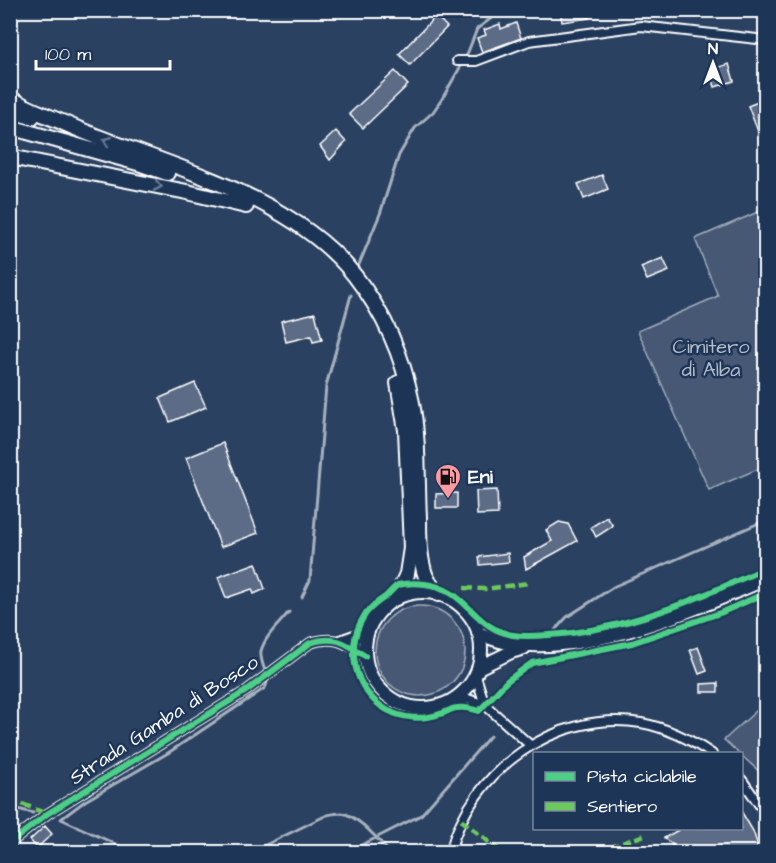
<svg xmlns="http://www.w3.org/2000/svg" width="776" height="863" font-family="'Architects Daughter',sans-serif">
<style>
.green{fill:#465975;stroke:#a2acba;stroke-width:1.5}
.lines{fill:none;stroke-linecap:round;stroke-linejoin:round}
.stream{stroke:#a7b1be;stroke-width:3}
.building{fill:#5b6c86;stroke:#fff;stroke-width:1.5}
.street-casing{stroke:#fff;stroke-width:12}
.primary-casing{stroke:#fff;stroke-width:16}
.highway-casing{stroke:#fff;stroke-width:18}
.street{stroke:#1d3557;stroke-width:8}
.primary{stroke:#1d3557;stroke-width:12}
.highway{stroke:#1d3557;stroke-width:14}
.quiet{stroke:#6dc95d;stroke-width:4.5;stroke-dasharray:9 4.5;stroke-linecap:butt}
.cycleway-casing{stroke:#1d3557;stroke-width:10}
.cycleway{stroke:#4dcf88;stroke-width:6}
.oneway{stroke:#6c7c92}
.labels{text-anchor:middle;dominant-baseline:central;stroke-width:5;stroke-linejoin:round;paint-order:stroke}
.park-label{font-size:20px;fill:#b5bdc8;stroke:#1d3557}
.poi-label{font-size:20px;font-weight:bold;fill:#fff;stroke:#1d3557;text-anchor:start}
.street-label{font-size:20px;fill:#fff;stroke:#1d3557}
</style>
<rect width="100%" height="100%" fill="#2a4161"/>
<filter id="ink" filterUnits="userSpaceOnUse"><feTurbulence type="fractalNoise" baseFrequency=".0167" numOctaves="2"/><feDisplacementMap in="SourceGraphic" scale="12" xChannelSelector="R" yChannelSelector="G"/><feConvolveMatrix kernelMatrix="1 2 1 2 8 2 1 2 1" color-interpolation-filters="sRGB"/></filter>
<g filter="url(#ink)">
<!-- green -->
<path class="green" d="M765 209V466L709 490 638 331 718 296 695 239Z
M375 651a45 45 0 1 1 90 0a45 45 0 1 1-90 0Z
M765 703V771L761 773 724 740Z"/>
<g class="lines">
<!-- stream -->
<path class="stream" d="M358 267 380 214 399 155 415 128 433 112 442 99 466 57 477 29 502 10
M302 597 310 580 326 386 351 295
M555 630 567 617 615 586 766 520
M10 807 33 813
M133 852 61 819 85 801 168 753 265 688C272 678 259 664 261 651 265 636 279 624 289 612
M251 852 327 815C332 814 337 813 342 813 358 816 379 840 389 852
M348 852 421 815 490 736"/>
</g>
<!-- building -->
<path class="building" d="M560 10H589V18L562 22Z
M436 16 447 27 410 65 399 54Z
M516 23 521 38 482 52 477 38 486 35 484 30 500 24 501 29Z
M729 64 734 81 715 87 710 70Z
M395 71 408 85 363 128 349 114Z
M765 99V149L748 106Z
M336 131 346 142 330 160 320 146Z
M602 175 608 189 584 199 578 184Z
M663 258 669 271 647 280 641 267Z
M315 313 322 340 313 342 311 336 286 342 281 321Z
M195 383 206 407 170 422 160 398Z
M223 443 258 533 221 547 186 458Z
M497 490 498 514 477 515 476 491Z
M457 493V508H436V494Z
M607 517 613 526 596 537 591 527Z
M559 522 568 524 577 541 526 569 524 557 552 541 546 530Z
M508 553 509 562 480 565 479 557Z
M256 563 265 589 254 594 252 589 226 598 218 577Z
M698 647 707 671 699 674 690 650Z
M718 683V692H701V684Z
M741 811 753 831 760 852H676L671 848 673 845 664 838 682 828H741Z
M45 826 52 834 37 848 30 840Z"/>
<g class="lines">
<defs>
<path id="street" d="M457 61H476L529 41 641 26 766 40
M340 640 368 630
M475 673 485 705
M445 703 468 699 485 705 530 745
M742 780 766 814
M10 843 47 814 246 691 310 643C334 635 345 642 365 656
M450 852C471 771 556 709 641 723 668 728 690 739 712 754"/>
<path id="primary" d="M365 650a58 58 0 1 1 116 0a58 58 0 1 1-116 0Z
M478 633C488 637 498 642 509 643 588 656 694 610 766 579
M478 668 511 652 524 648"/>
<path id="highway" d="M10 98C27 109 46 115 64 123 158 165 289 191 355 276 384 313 403 356 412 403 419 440 417 479 419 517 419 535 419 553 424 571 426 580 432 587 438 594
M10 111 32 117
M10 127 138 163 167 173
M10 157 187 192 246 206
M396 598 407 574 411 548 406 430 398 383"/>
</defs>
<!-- street casing -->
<use href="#street" class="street-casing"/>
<!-- primary casing -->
<use href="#primary" class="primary-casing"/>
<!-- highway casing -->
<use href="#highway" class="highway-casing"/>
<!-- street -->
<use href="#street" class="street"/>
<!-- primary -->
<use href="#primary" class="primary"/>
<!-- highway -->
<use href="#highway" class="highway"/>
<!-- quiet -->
<path class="quiet" d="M464 588 485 589 529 583
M10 799 47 814
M461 820 502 852
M597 852 645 835"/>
<defs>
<path id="cycleway" d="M766 568C697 599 625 631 549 635 537 636 525 637 513 635 473 629 468 589 425 584 417 583 406 583 398 585 394 587 389 594 385 597 379 601 372 606 367 612 343 643 353 691 387 710 403 719 423 720 440 714 445 713 452 708 457 708 463 707 473 709 479 711L507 681 532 663 632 643 720 613 766 593
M10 843 47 814 246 691 310 643C334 635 345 642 365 656"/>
</defs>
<!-- cycleway casing -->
<use href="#cycleway" class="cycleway-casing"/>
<!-- cycleway -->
<use href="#cycleway" class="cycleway"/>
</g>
<!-- one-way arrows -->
<defs><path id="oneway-chevron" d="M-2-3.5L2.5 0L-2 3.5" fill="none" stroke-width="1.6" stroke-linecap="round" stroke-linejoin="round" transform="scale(1.5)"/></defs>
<g class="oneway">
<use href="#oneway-chevron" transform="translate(107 141) rotate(-159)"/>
<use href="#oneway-chevron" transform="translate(158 186) rotate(11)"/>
</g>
</g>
<!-- icons -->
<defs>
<symbol id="fuel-pin" viewBox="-11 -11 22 30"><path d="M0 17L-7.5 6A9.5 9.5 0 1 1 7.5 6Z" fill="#ff9aa2" stroke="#1d3557"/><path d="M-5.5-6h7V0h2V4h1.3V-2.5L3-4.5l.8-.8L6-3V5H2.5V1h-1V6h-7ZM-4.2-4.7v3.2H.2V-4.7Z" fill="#111"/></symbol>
</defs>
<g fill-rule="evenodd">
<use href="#fuel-pin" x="433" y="462" width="30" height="40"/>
</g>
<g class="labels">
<!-- park labels -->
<g class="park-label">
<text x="711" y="347">Cimitero<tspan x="711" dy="23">di Alba</tspan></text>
</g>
<!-- poi labels -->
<g class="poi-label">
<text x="468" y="477">Eni</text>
</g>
<!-- street labels -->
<g class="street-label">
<text transform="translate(164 720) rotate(-33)">Strada Gamba di Bosco</text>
</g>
</g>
<!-- margin -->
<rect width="776" height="863" fill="none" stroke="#1d3557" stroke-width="36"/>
<rect x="18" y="18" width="740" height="827" fill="none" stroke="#fff" stroke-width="2" filter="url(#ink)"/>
<!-- legend -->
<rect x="533" y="752" width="210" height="78" fill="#1d3557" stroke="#77869a" stroke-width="1.5"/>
<rect x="545" y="772" width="30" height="9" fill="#4dcf88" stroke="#77869a" stroke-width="1.5"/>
<text x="587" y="782" font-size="18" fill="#ffffff">Pista ciclabile</text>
<rect x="545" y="802" width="30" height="9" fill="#6dc95d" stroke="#77869a" stroke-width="1.5"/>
<text x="587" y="812" font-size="18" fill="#ffffff">Sentiero</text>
<!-- north arrow -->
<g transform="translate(713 63)" stroke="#1d3557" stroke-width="4.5" paint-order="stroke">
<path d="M0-4.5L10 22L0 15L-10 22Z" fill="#ffffff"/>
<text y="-9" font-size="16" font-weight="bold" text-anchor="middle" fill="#ffffff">N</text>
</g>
<!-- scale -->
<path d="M36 60v9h134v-9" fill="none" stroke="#ffffff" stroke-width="3"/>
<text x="45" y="60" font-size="18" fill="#ffffff" stroke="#1d3557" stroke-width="4.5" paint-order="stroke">100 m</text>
</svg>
